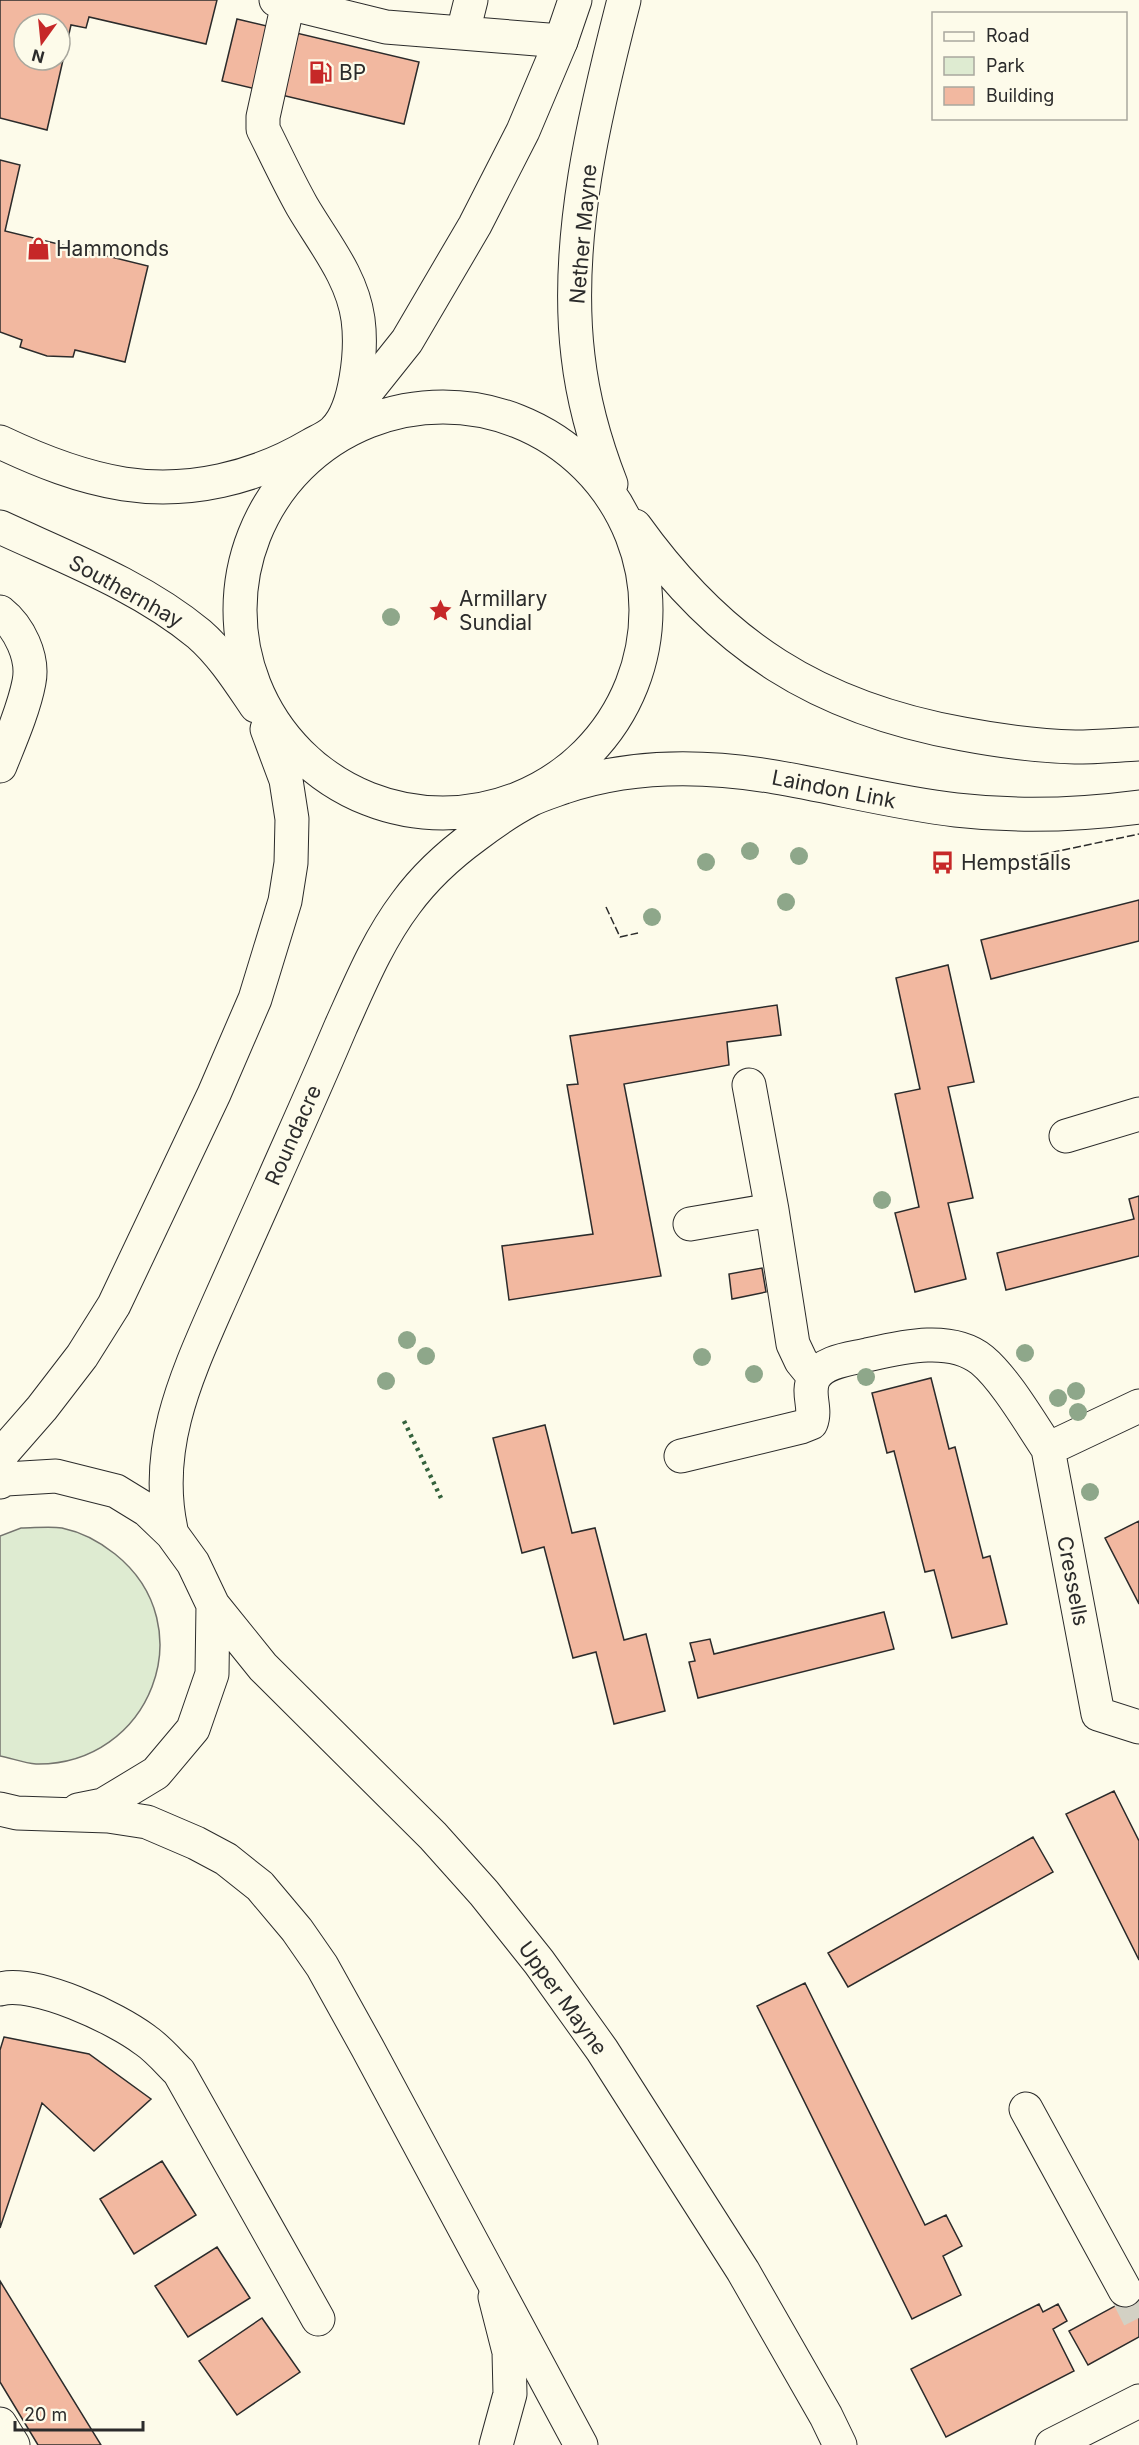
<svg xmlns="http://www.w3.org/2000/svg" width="1139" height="2445" font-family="Inter,sans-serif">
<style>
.green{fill:#deebd1;stroke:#74746e;stroke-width:1.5}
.building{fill:#f2b8a0;stroke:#2b2b2b;stroke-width:1.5;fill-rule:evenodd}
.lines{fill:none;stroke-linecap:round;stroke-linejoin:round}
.minor-tunnel{stroke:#d3d1c4;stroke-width:33;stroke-dasharray:33 16;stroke-linecap:butt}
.minor-casing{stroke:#2b2b2b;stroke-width:35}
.major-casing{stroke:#2b2b2b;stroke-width:35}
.minor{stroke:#fdfbea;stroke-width:33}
.major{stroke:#fdfbea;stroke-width:33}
.hedge{stroke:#34623c;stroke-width:4.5;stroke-dasharray:3 4.5;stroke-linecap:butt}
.fence{stroke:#2b2b2b;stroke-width:1.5;stroke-dasharray:8 3;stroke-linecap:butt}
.tree{fill:#8ea78a}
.labels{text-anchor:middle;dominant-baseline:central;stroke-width:4.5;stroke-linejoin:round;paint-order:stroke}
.poi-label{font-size:21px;fill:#2b2b2b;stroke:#fdfbea;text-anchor:start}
.street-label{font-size:21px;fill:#2b2b2b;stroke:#fdfbea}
</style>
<rect width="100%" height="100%" fill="#fdfbea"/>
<!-- green -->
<path class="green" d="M21 1528C34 1528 50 1526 62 1528 81 1532 100 1542 115 1554 205 1626 150 1766 36 1764 24 1763 11 1758 0 1756V1536Z"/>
<!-- building -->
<path class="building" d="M0 0H217L206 44 89 17 86 28 71 25 47 130 0 118ZM24 24H60V60H24Z
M237 19 419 62 404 124 222 81Z
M0 160 20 165 5 231 148 266 125 362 75 350 73 357 47 356 20 347 22 340 0 332Z
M1139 900V941L991 979 981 940Z
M948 965 974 1082 948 1087 973 1198 948 1203 966 1279 915 1292 895 1213 919 1207 895 1094 920 1089 896 978Z
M777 1005 781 1035 727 1042 729 1065 624 1084 661 1276 509 1300 502 1246 593 1234 567 1085 578 1084 570 1036Z
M1139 1196V1256L1006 1290 997 1253 1134 1219 1129 1199Z
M762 1268 766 1292 732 1299 729 1274Z
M931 1378 949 1449 955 1447 983 1558 990 1556 1007 1624 952 1638 934 1570 925 1572 894 1451 887 1453 872 1393Z
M545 1425 572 1533 595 1528 624 1640 646 1634 665 1711 614 1724 596 1652 573 1658 544 1547 522 1553 493 1438Z
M1139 1521V1604L1105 1538Z
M884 1612 894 1649 698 1698 689 1662 695 1661 690 1643 710 1639 714 1654Z
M1114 1791 1139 1841V1960L1066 1814Z
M1033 1837 1053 1872 848 1987 828 1953Z
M805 1983 925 2225 946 2215 962 2246 943 2256 961 2295 912 2319 757 2006Z
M4 2037 89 2054 151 2099 94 2151 42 2103 0 2228V2050Z
M162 2161 196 2215 134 2254 100 2199Z
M217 2247 250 2298 188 2337 155 2286Z
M0 2281 101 2445H38L0 2382Z
M1139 2293V2337L1088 2365 1069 2331Z
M1039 2304 1043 2312 1058 2304 1067 2321 1053 2329 1074 2371 946 2437 911 2369Z
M262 2318 300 2372 237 2415 199 2361Z"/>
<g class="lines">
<!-- minor-tunnel -->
<path class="minor-tunnel" d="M1125 2290 1139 2318"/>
<defs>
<path id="minor" d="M276 0 386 27 561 41
M463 32 471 0
M0 442C40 461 80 477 124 484 189 494 255 478 311 445 318 441 328 437 334 431 357 409 362 349 358 319 352 276 323 242 302 206 288 181 276 155 263 129V117L288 3
M0 527C67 558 141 586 199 634 222 654 239 681 256 706
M0 612C19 627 34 657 29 682 24 709 10 741 0 766
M749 1085 772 1210 793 1344 801 1361 814 1377
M1066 1136 1139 1114
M690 1224 772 1210
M1139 1406 1048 1449 1098 1714 1139 1727
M681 1456 801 1427 811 1423C817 1408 806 1393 814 1378 823 1361 850 1359 867 1355 902 1347 951 1335 982 1360 1005 1379 1031 1424 1048 1449
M0 1989C36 1980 116 2018 145 2040 157 2048 168 2061 179 2072L318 2319
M1026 2109 1125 2290
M495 2297 509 2352 510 2394 496 2445
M0 2424 13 2445
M1052 2445 1139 2401"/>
<path id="major" d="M240 610a203 203 0 1 1 406 0a203 203 0 1 1-406 0Z
M336 430 407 341 475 225 523 131 561 41 575 0
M611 484C595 443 583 400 578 356 564 240 595 112 624 0
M635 526C721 646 818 708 963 734 1000 741 1037 746 1075 747 1097 747 1118 745 1139 744
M0 1456 42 1408 82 1356 114 1305 214 1094 255 999 285 901 291 863 292 819 286 780 267 729
M0 1482 6 1479 56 1476 116 1491 147 1510 172 1534 193 1563 213 1605 263 1667 433 1836 484 1893 539 1962 602 2050 743 2271 826 2416 840 2445
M172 1534C152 1450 186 1377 219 1302 237 1261 255 1221 273 1181 296 1129 319 1078 341 1026 360 984 378 940 406 903 425 877 449 855 475 836 492 823 511 810 530 800 540 795 553 791 564 787 632 764 705 765 775 777 835 787 895 803 956 810 1017 817 1078 815 1139 807
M0 1809 17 1813 108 1816 147 1822 196 1843 226 1859 260 1886 297 1930 322 1966 367 2047 581 2445
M78 1810 103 1805 156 1773 193 1729 212 1674 213 1605"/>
</defs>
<!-- minor casing -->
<use href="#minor" class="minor-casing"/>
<!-- major casing -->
<use href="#major" class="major-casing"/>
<!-- minor -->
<use href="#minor" class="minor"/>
<!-- major -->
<use href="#major" class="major"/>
<!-- hedge -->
<path class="hedge" d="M404 1421 441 1498"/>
<!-- fence -->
<path class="fence" d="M1030 857 1139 834
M606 907 620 937 638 933"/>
</g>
<!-- trees -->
<g class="tree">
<circle cx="391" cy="617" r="9"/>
<circle cx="750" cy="851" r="9"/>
<circle cx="799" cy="856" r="9"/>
<circle cx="706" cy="862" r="9"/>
<circle cx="786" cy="902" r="9"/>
<circle cx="652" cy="917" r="9"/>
<circle cx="882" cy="1200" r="9"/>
<circle cx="407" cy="1340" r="9"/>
<circle cx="1025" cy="1353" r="9"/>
<circle cx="426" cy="1356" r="9"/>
<circle cx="702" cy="1357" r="9"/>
<circle cx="754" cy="1374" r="9"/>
<circle cx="866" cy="1377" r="9"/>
<circle cx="386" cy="1381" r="9"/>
<circle cx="1076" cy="1391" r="9"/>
<circle cx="1058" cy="1398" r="9"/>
<circle cx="1078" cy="1412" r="9"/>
<circle cx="1090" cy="1492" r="9"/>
</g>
<!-- icons -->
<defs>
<symbol id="fuel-bare" viewBox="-9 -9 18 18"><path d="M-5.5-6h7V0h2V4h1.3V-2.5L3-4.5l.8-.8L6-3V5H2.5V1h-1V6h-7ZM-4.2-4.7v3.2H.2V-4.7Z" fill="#c62828" stroke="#fdfbea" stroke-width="2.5" paint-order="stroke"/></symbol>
<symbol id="shop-bare" viewBox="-9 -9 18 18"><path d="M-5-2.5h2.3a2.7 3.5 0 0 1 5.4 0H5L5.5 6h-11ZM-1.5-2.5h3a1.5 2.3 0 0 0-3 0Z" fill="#c62828" stroke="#fdfbea" stroke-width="2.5" paint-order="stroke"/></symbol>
<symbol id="sight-bare" viewBox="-9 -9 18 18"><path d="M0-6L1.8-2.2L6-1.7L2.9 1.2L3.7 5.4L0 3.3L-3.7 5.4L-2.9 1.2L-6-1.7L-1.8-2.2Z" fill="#c62828" stroke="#fdfbea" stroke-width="2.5" paint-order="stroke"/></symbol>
<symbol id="bus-bare" viewBox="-9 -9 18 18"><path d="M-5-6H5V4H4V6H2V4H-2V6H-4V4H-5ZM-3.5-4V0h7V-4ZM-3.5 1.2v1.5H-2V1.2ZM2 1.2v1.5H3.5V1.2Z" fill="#c62828" stroke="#fdfbea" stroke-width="2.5" paint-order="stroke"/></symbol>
</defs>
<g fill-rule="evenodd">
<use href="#fuel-bare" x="304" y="56" width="33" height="33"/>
<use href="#shop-bare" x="22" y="232" width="33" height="33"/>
<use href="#sight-bare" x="424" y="594" width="33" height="33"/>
<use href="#bus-bare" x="926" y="846" width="33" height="33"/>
</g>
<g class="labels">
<!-- poi labels -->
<g class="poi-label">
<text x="339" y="72">BP</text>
<text x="56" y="248">Hammonds</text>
<text x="459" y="598">Armillary<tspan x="459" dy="24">Sundial</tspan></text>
<text x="961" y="862">Hempstalls</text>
</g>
<!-- street labels -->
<g class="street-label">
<text transform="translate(583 234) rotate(-85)">Nether Mayne</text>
<text transform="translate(126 591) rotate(29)">Southernhay</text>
<text transform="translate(834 789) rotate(11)">Laindon Link</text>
<text transform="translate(293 1135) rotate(-66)">Roundacre</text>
<text transform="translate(1073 1581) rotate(79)">Cressells</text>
<text transform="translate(563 1998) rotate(54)">Upper Mayne</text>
</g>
</g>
<!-- legend -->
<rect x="932" y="12" width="195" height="108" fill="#fdfbea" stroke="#a9a89e" stroke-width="1.5"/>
<rect x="944" y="32" width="30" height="9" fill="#fdfbea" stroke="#a9a89e" stroke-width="1.5"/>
<text x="986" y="42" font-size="18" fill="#2b2b2b">Road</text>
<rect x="944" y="57" width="30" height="18" fill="#deebd1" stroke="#a9a89e" stroke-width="1.5"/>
<text x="986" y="72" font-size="18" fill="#2b2b2b">Park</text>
<rect x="944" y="87" width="30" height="18" fill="#f2b8a0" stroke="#a9a89e" stroke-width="1.5"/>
<text x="986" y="102" font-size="18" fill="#2b2b2b">Building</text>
<!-- north arrow -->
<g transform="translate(42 42) rotate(195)"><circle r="28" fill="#fdfbea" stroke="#a9a89e" stroke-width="1.5"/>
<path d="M0-4.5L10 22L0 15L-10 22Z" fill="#c62828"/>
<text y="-9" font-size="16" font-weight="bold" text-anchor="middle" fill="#2b2b2b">N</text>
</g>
<!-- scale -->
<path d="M15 2421v9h128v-9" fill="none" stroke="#2b2b2b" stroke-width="3"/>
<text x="24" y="2421" font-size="18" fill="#2b2b2b" stroke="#fdfbea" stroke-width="4.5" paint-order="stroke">20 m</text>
</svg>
